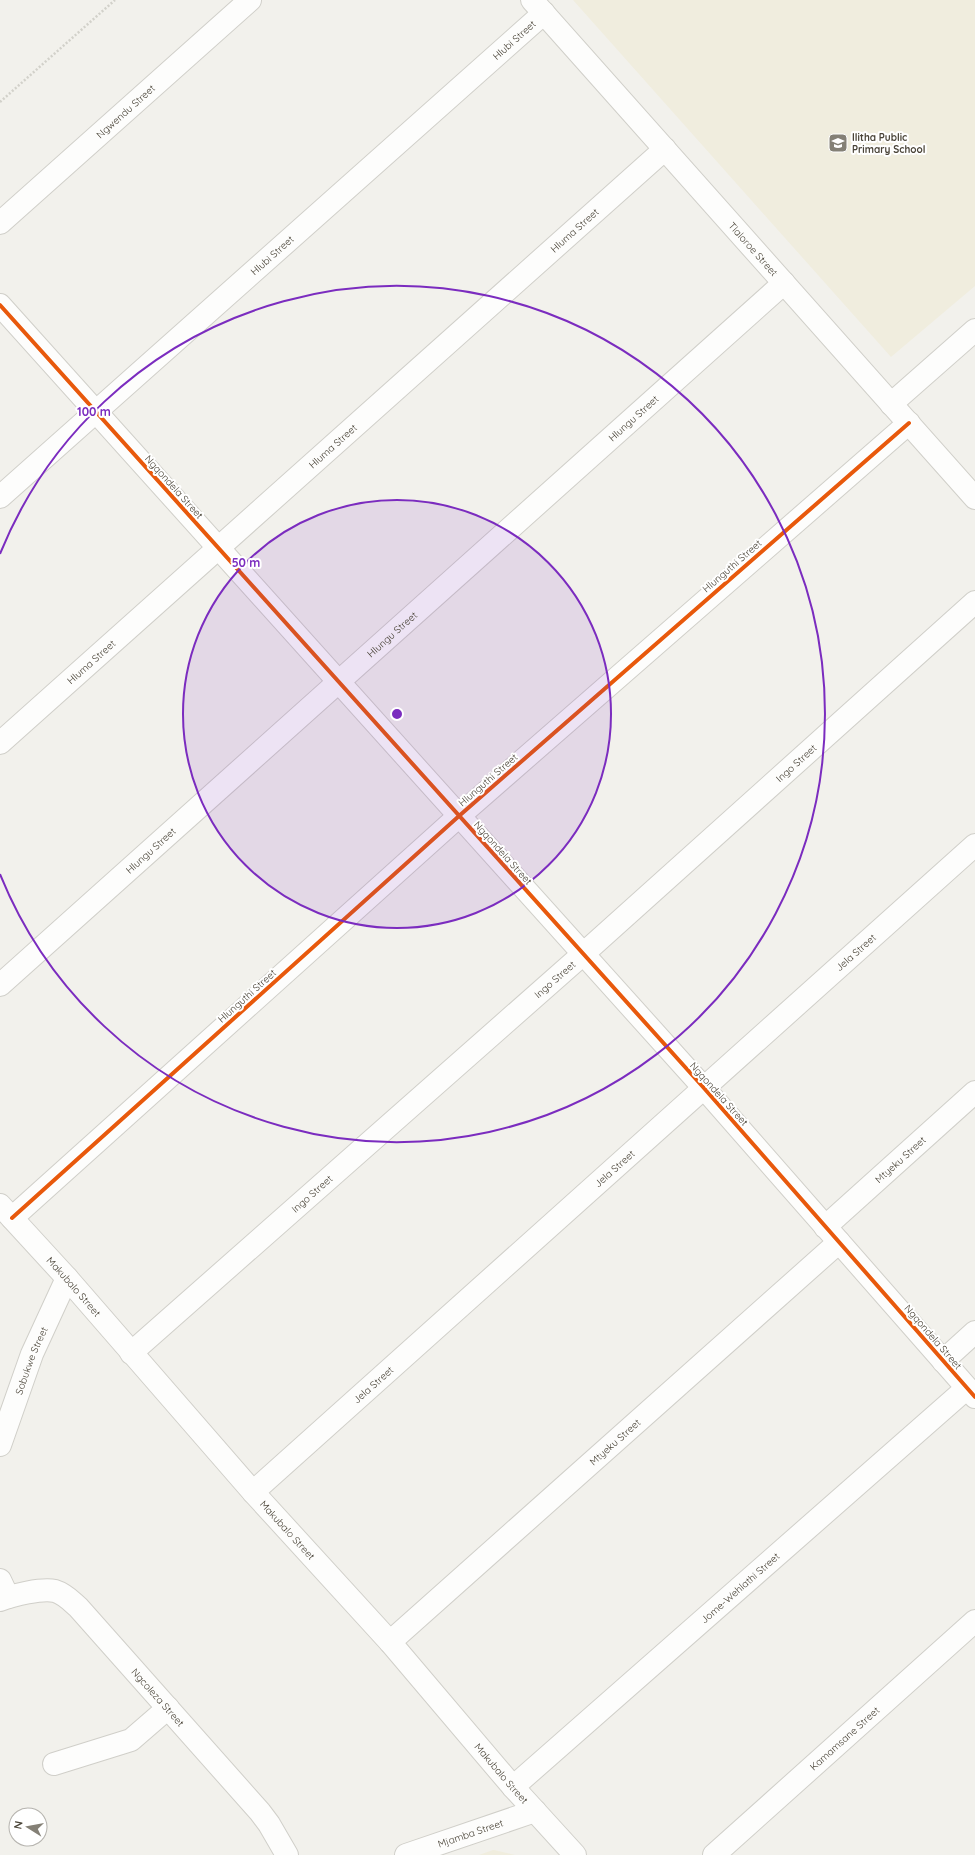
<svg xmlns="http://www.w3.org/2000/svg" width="975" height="1855" font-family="Quicksand,sans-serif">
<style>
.education{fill:#f0edde}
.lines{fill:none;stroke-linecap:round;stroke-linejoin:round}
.minor-casing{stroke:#d0cfc9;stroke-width:24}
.path{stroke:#d2d1ca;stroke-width:2.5;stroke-dasharray:2 2;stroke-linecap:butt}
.minor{stroke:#fdfdfc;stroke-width:22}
.cycleway-casing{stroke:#fff;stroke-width:6}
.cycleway{stroke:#e8590c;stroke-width:4}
.ring{fill:none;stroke:#7b2cbf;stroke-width:2}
.labels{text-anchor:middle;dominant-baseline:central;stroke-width:4;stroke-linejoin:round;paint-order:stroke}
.street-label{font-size:10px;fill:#494337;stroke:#fff}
.poi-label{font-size:10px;font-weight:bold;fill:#494337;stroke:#fff;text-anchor:start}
.centre{fill:#7b2cbf;stroke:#fff;stroke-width:2}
.ring-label{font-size:12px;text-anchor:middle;font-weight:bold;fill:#7b2cbf;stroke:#fff;stroke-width:4;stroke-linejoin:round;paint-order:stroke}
</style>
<rect width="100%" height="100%" fill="#f2f1ec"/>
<!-- education -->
<path class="education" d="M573 0H975V286L891 357Z
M493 1850H494L515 1855H479Z"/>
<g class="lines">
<defs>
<g id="minor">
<path id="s1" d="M532 0 975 498"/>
<path id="s2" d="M0 223 250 0"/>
<path d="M0 305 703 1087 975 1397"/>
<path d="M891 404 975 330"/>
<path id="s3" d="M0 497 544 13"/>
<path id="s4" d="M0 743 665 149"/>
<path id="s5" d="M0 985 784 283"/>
<path id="s6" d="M0 1205 67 1278 253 1492 390 1642 513 1787 575 1855"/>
<path d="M12 1218 459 816 909 423"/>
<path id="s7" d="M825 1227 975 1092"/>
<path id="s8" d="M131 1353 582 955 975 602"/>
<path d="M943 1361 975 1332"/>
<path id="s9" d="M0 1445 32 1354 67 1278"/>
<path id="s10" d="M253 1492 975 845"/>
<path d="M0 1580 8 1597"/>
<path id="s11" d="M0 1600C13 1595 42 1588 55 1591 65 1594 71 1601 78 1607L260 1812 269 1824 287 1855"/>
<path id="s12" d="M390 1642 839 1242"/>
<path d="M54 1764 131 1740 168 1708"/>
<path id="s13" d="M513 1787 967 1388"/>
<path id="s14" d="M406 1855 535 1811"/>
<path id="s15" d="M714 1855 975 1621"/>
</g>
</defs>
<!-- minor casing -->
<use href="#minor" class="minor-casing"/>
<!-- path -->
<path class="path" d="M0 102 115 0"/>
<!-- minor -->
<use href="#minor" class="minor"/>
<defs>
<path id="cycleway" d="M0 305 703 1087 975 1397
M12 1218 459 816 909 423"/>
</defs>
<!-- cycleway casing -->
<use href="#cycleway" class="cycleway-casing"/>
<!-- cycleway -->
<use href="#cycleway" class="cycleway"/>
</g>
<!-- distance rings -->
<circle cx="397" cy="714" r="214" fill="#7b2cbf" fill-opacity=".12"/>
<g class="ring">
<circle cx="397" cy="714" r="214"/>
<path d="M0 554A428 428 0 1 1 0 874"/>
</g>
<!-- icons -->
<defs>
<symbol id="school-square" viewBox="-11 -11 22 22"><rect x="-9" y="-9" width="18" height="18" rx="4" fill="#848076" stroke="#fff"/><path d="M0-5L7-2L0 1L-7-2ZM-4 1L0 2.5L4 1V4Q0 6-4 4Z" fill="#fff"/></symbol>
</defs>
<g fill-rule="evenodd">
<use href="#school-square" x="827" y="132" width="22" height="22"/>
</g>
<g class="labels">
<!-- street labels -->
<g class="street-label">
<text stroke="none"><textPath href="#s3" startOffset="688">Hlubi Street</textPath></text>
<text stroke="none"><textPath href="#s2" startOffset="168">Ngwendu Street</textPath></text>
<text stroke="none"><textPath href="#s4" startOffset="770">Hluma Street</textPath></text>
<text stroke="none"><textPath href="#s1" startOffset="333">Tlaloroe Street</textPath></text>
<text stroke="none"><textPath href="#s3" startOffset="364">Hlubi Street</textPath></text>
<text stroke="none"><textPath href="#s5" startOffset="850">Hlungu Street</textPath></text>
<text stroke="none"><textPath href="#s4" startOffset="446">Hluma Street</textPath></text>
<text transform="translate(174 487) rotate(48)">Ngqondela Street</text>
<text transform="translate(732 566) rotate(-41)">Hlunguthi Street</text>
<text stroke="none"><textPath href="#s5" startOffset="526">Hlungu Street</textPath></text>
<text stroke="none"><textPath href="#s4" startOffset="122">Hluma Street</textPath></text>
<text stroke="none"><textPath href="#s8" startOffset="889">Ingo Street</textPath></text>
<text transform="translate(488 780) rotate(-41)">Hlunguthi Street</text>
<text stroke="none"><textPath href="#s5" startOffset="202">Hlungu Street</textPath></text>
<text transform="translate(503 853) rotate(48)">Ngqondela Street</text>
<text stroke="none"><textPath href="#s10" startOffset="809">Jela Street</textPath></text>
<text stroke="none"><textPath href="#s8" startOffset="565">Ingo Street</textPath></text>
<text transform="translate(247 996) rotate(-42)">Hlunguthi Street</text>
<text transform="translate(719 1094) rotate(48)">Ngqondela Street</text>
<text stroke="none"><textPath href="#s7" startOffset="101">Mtyeku Street</textPath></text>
<text stroke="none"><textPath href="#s10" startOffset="485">Jela Street</textPath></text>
<text stroke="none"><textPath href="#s8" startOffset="241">Ingo Street</textPath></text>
<text stroke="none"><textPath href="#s6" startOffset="110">Makubalo Street</textPath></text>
<text transform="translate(933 1337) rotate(49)">Ngqondela Street</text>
<text stroke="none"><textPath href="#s9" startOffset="90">Sobukwe Street</textPath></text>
<text stroke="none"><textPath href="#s10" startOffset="161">Jela Street</textPath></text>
<text stroke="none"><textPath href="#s12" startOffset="301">Mtyeku Street</textPath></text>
<text stroke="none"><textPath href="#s6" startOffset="434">Makubalo Street</textPath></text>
<text stroke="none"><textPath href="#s13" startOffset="302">Jome-Wehlathi Street</textPath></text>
<text stroke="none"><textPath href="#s11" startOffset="205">Ngcoleza Street</textPath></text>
<text stroke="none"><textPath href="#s15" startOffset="175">Kamamsane Street</textPath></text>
<text stroke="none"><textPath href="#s6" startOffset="758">Makubalo Street</textPath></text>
<text stroke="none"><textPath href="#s14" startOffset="68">Mjamba Street</textPath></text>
</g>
<!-- poi labels -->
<g class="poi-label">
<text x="852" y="137">Ilitha Public<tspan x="852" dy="12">Primary School</tspan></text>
</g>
</g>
<circle cx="397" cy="714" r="6" class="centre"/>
<g class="ring-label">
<text x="94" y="416">100 m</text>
<text x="246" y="567">50 m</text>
</g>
<!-- north arrow -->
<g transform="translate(28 1827) rotate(281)"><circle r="19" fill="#ffffff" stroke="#b6b4af"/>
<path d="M0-3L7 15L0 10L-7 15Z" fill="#848076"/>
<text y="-6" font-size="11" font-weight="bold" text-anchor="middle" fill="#494337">N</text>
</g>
</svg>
